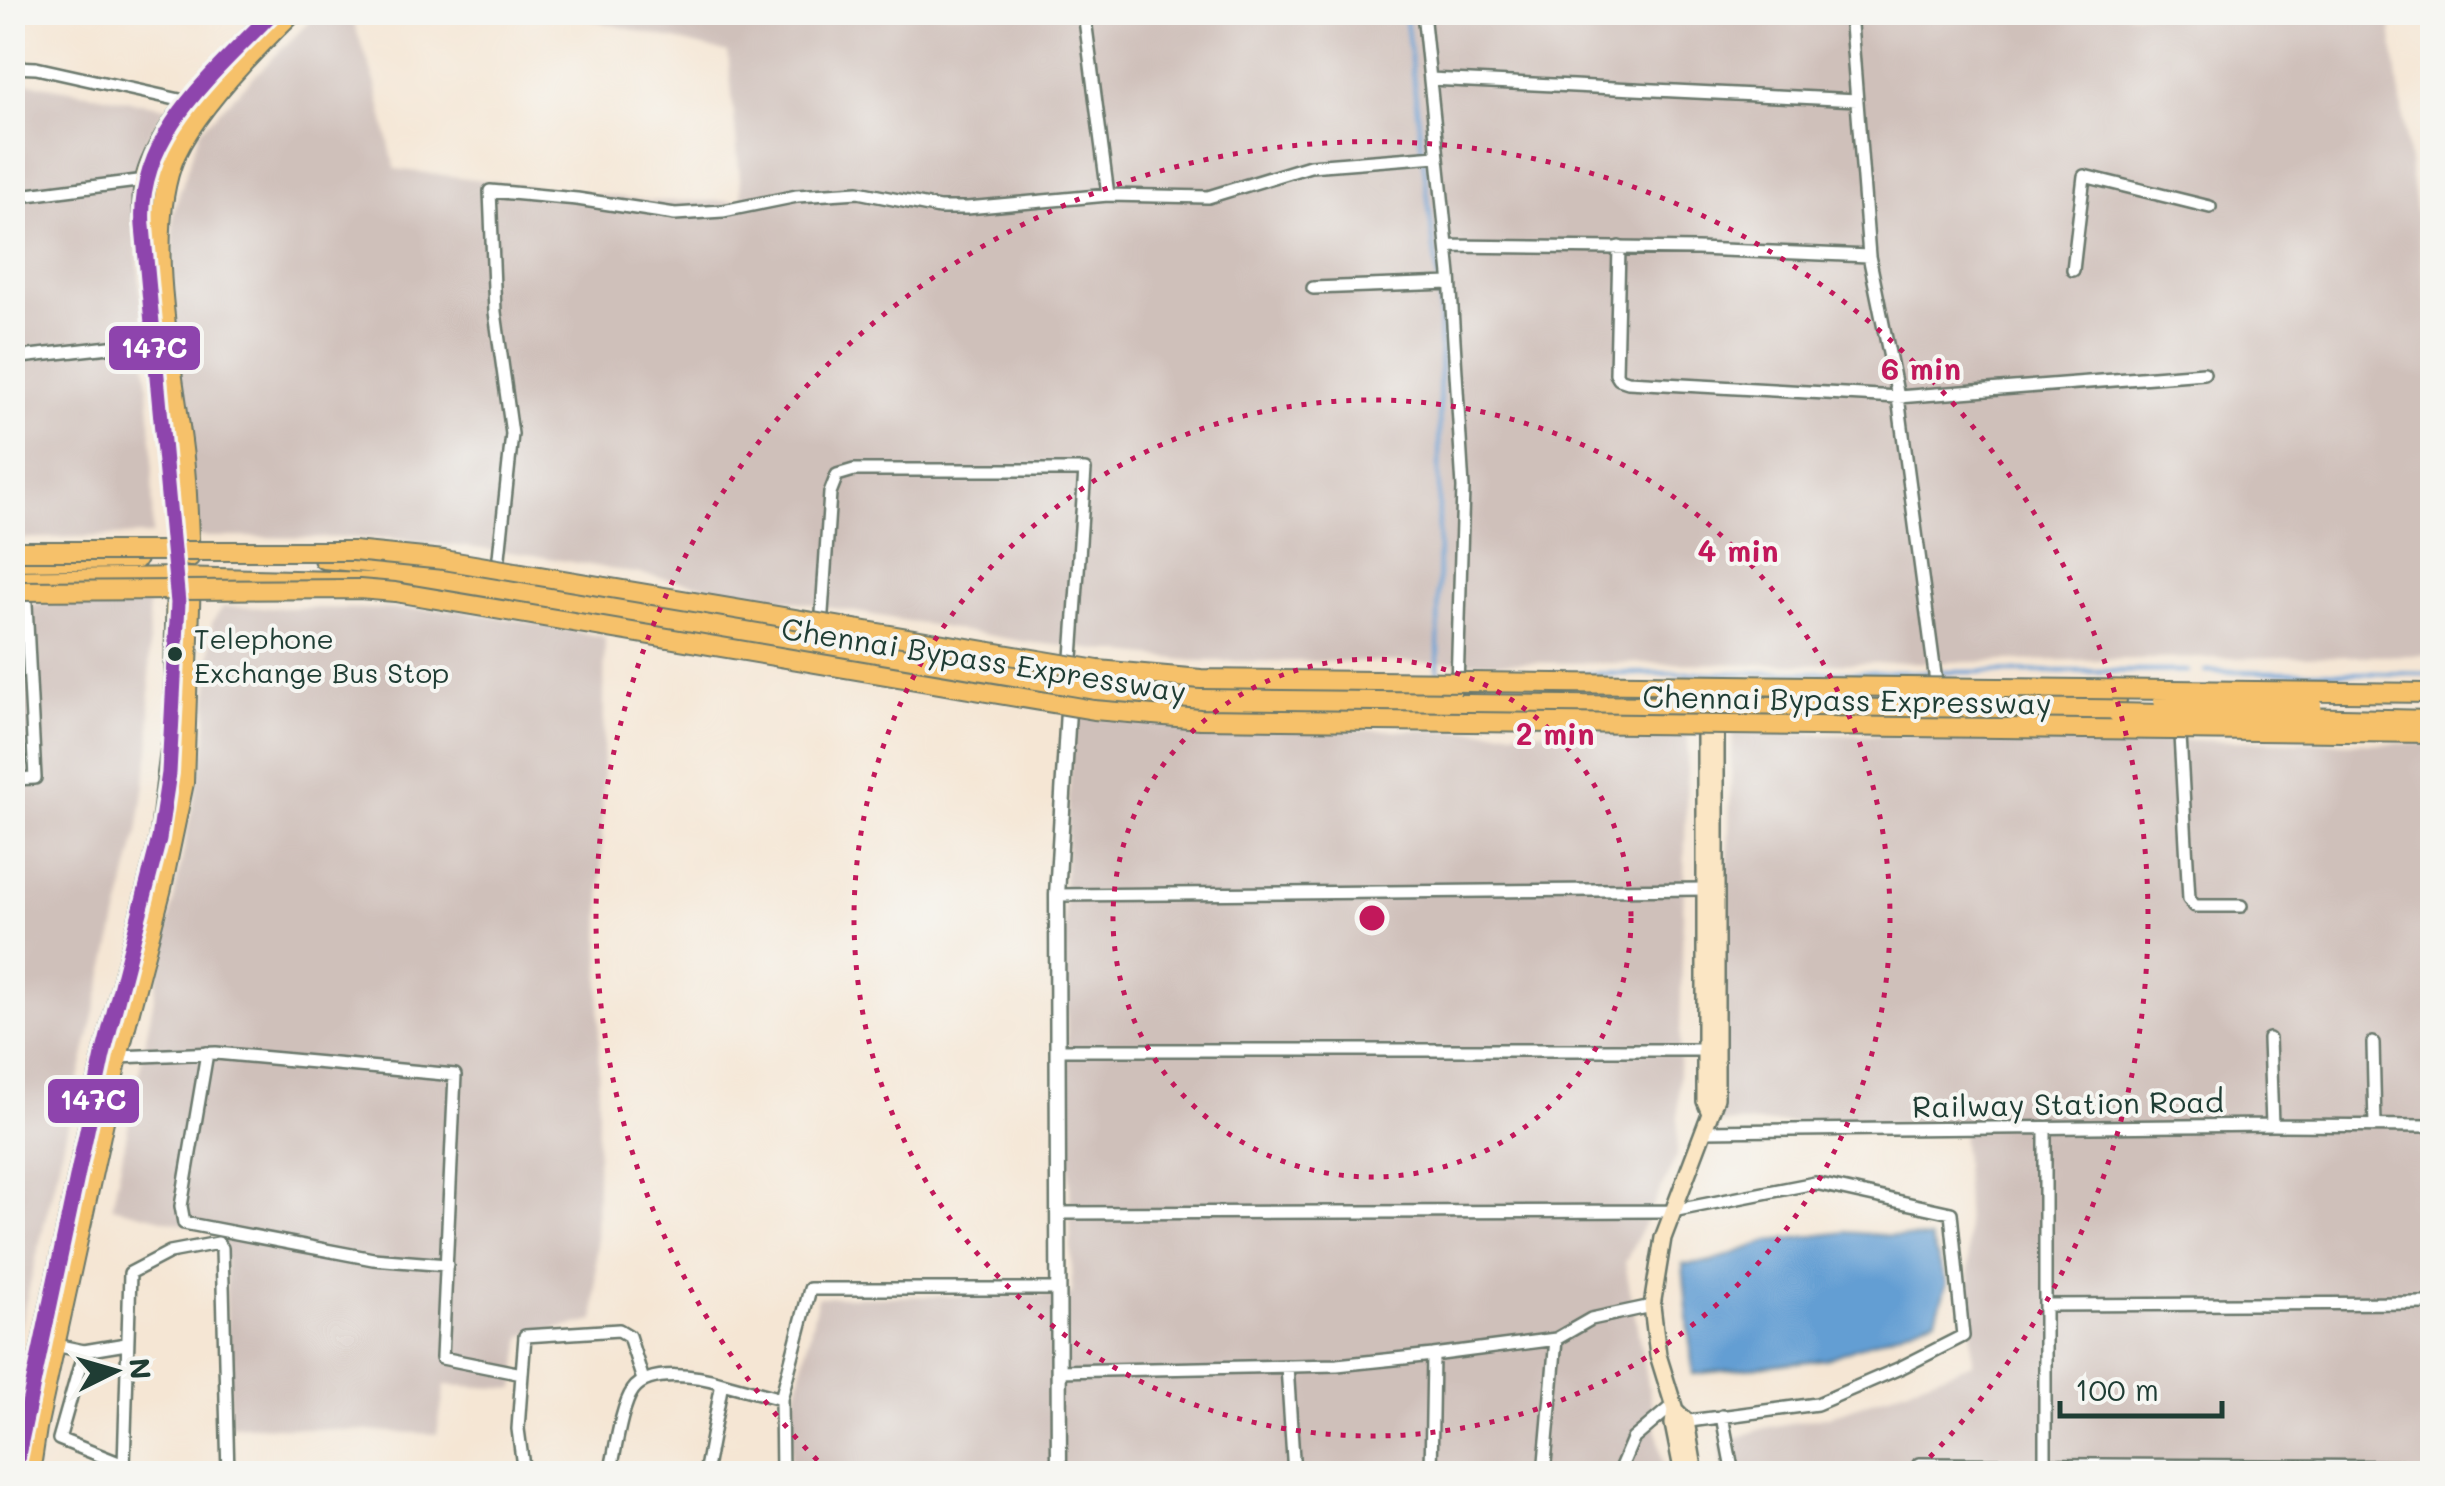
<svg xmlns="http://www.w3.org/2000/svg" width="2445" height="1486" font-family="Mali,sans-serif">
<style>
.industrial{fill:#cfc0ba}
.water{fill:#649ed3;stroke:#426e84;stroke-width:2.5}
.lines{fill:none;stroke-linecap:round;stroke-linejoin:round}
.stream{stroke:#649ed3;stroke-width:4}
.minor-casing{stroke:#6a786c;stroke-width:16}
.tertiary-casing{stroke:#6a786c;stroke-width:19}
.secondary-casing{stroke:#6a786c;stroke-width:20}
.primary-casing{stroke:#6a786c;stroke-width:22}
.trunk-casing{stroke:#6a786c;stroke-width:22}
.minor{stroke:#fff;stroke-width:11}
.tertiary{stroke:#fff;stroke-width:14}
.secondary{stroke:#fbe6c4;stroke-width:15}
.primary{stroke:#f6c16b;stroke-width:18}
.trunk{stroke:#f6c16b;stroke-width:18}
.trunk-bridge-casing{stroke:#6a786c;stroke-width:22;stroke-linecap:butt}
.trunk-bridge{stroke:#f6c16b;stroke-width:18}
.bus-1-casing{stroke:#f6f6f2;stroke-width:22}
.bus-1{stroke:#8e44ad;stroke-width:15}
.ring{fill:none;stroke:#c2185b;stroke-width:5;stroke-dasharray:5 10}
.bus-dot{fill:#1f3d34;stroke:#f6f6f2;stroke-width:4}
.labels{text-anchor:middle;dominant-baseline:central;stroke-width:8;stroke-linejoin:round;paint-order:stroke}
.bus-label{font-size:28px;fill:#1f3d34;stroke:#f6f6f2;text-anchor:start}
.street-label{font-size:30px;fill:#1f3d34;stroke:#f6f6f2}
.centre{fill:#c2185b;stroke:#f6f6f2;stroke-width:5}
.ring-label{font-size:30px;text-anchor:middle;font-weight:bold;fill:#c2185b;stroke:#f6f6f2;stroke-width:8;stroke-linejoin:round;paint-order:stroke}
.line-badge{stroke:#f6f6f2;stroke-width:4}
.badge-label{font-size:28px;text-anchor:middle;font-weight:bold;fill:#fff}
</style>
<rect width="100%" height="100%" fill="#f6f6f2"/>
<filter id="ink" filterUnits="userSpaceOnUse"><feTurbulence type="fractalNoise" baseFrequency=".01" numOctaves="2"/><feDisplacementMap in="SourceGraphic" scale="20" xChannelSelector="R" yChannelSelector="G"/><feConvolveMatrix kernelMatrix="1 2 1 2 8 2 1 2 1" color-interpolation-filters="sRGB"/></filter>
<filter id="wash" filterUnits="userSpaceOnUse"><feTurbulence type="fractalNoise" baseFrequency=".0048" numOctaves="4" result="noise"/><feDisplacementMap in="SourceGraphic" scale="40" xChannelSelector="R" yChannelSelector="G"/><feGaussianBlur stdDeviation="2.25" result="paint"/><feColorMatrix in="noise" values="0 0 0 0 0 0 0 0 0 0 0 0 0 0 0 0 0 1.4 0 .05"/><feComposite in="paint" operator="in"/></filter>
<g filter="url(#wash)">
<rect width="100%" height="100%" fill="#f5e6d4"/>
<!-- industrial -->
<path class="industrial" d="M318 13H350L375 81 395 169 651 201H742L728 53 564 13H2389L2432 331V655L1802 664 1194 661 1026 642 526 554 388 538 198 537 174 329 173 213 200 130Z
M13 80 166 107 142 148 134 207 153 452 152 535 13 539Z
M148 600 151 742 138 832 13 1355V605Z
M223 607 459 610 605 637 595 1321 522 1336 515 1389 445 1385 437 1434 230 1425 224 1234 112 1207 206 739 212 622Z
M1073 716 1230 729 1688 732 1677 1156 1625 1263 1665 1473 817 1474 790 1465V1420L818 1297 1072 1295 1064 883Z
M1733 733 2432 744V1473H1724L1720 1444 1764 1428 1833 1415 1973 1363 1962 1123H1717Z"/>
<!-- water -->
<path class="water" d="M1846 1232 1930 1239 1947 1283 1936 1318 1826 1359 1693 1374 1683 1264 1711 1262 1769 1241Z"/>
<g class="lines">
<!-- stream -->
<path class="stream" d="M1405 12 1440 296 1438 674
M2206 671 2432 674
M1552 674 2188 671"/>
</g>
</g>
<g filter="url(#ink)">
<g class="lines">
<defs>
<path id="minor" d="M1084 12 1108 195
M1423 12 1450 275 1463 488 1457 686
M1850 12 1869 256 1898 397 1936 682
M12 67 36 68 189 102
M1430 79 1857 100
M12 197 145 180
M1448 246 1697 249 1869 256
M1619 247 1616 374 1619 379 1628 382 1898 397 2204 373
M2073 270 2084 176 2210 207
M1313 288 1450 283
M12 358 154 342
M497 576 512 434 495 312 490 191 577 199 675 214 723 211 797 196 858 192 939 208H967L1108 195 1208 197 1310 166 1437 156
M821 628 830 493 837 475 854 470H1085L1071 672
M2180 735 2189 899 2195 906H2241
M12 779 35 778 25 585
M1057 895 1706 889
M2269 1039 2272 1125
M2373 1043 2375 1126
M1057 1050H1705
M207 1053 181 1206 184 1223 373 1259 447 1265
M118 1057 216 1053 455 1075 442 1358 522 1374 525 1336 619 1330 629 1336 643 1380
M2045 1129V1474
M1704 1131 2272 1125 2432 1126
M1057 1213 1672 1211 1815 1183 1951 1213 1963 1336 1900 1368 1817 1404 1682 1422
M2045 1305 2432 1303
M55 1345 84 1351 126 1344
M84 1351 59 1439 124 1465
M1287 1366 1294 1474
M1058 1371 1337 1365 1433 1355 1556 1339 1591 1319 1652 1306
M522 1374 518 1429 524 1474
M1722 1416 1733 1474
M1919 1464 2432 1467
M28 1469 59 1474
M128 1474 124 1465 130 1273 170 1252 218 1243 222 1248 228 1474
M610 1474C615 1453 621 1406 633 1390 649 1368 700 1376 722 1383
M705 1474 722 1383 781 1399
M782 1474 781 1399 810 1289H1057
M1431 1474 1433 1355
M1544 1474 1556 1339
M1618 1474 1633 1439 1673 1405"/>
<path id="tertiary" d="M1059 1474 1057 895 1070 677"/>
<path id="secondary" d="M1705 691V1101L1710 1113
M1675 1410 1686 1421 1695 1474
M1683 1474 1673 1424 1675 1410 1658 1355 1652 1306 1663 1238 1716 1098V691"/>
<path id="primary" d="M323 559 420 568 935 656 1129 684 1281 691 1452 690
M12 561 137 559
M12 580 176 577 416 583 993 678 1172 701 1776 707 1784 718
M14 1474 103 1055 159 839 173 725 176 577
M30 1474 37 1428 118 1057 162 888 184 783 191 578"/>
<path id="trunk" d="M190 557C188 524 188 491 184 458 175 372 141 234 176 154 198 107 255 49 293 12
M176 558 173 498 145 242C143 221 140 199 145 179 161 117 230 59 273 12
M1923 696 2117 700
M1776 707 2117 713"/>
</defs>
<!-- minor casing -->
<use href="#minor" class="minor-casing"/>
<!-- tertiary casing -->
<use href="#tertiary" class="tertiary-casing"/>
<!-- secondary casing -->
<use href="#secondary" class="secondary-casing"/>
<!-- primary casing -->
<use href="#primary" class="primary-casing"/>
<!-- trunk casing -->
<use href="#trunk" class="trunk-casing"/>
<!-- minor -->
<use href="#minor" class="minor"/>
<!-- tertiary -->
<use href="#tertiary" class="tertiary"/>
<!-- secondary -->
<use href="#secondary" class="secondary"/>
<!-- primary -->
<use href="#primary" class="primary"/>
<!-- trunk -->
<use href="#trunk" class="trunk"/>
<defs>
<path id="trunk-bridge" d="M12 551H353L444 560 1098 670 1201 679 2432 693
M12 591 359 589 395 592 1094 710 1200 719 2432 733
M2163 701 2312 705
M2117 713 2432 720"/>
</defs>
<!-- trunk-bridge casing -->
<use href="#trunk-bridge" class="trunk-bridge-casing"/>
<!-- trunk-bridge -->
<use href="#trunk-bridge" class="trunk-bridge"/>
<defs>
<path id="bus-1" d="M14 1474 103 1055 159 839 169 773 178 603 143 226C136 135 215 73 273 12"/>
</defs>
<!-- bus-1 casing -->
<use href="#bus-1" class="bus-1-casing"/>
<!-- bus-1 -->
<use href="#bus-1" class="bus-1"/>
</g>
</g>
<!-- distance rings -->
<g class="ring">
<circle cx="1372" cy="918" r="259"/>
<circle cx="1372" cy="918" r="518"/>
<path d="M828 1471A776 776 0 1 1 1916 1471"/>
</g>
<!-- markers -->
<circle class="bus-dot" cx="175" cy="654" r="9"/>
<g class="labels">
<!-- bus labels -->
<g class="bus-label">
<text x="194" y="638">Telephone<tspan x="194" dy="34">Exchange Bus Stop</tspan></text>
</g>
<!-- street labels -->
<g class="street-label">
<text transform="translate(984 659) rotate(9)">Chennai Bypass Expressway</text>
<text transform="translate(1847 699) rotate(1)">Chennai Bypass Expressway</text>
<text transform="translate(2068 1103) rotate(-1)">Railway Station Road</text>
</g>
</g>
<circle cx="1372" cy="918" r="15" class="centre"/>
<g class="ring-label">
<text x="1921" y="380">6 min</text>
<text x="1738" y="562">4 min</text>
<text x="1555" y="745">2 min</text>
</g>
<g class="line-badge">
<rect x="107" y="324" width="95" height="48" rx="10" fill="#8e44ad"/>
<rect x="46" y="1077" width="95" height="48" rx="10" fill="#8e44ad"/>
</g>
<g class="badge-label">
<text x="154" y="358">147C</text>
<text x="93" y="1110">147C</text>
</g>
<!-- margin -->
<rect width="2445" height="1486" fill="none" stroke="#f6f6f2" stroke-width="50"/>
<!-- north arrow -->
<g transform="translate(115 1371) rotate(85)" stroke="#f6f6f2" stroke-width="8" paint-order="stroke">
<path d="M0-8L18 38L0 25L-18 38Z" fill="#1f3d34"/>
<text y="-15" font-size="28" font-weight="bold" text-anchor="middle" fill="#1f3d34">N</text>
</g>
<!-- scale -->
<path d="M2060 1401v15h162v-15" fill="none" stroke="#1f3d34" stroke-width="5"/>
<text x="2075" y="1401" font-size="30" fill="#1f3d34" stroke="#f6f6f2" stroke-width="8" paint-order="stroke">100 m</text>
</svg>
